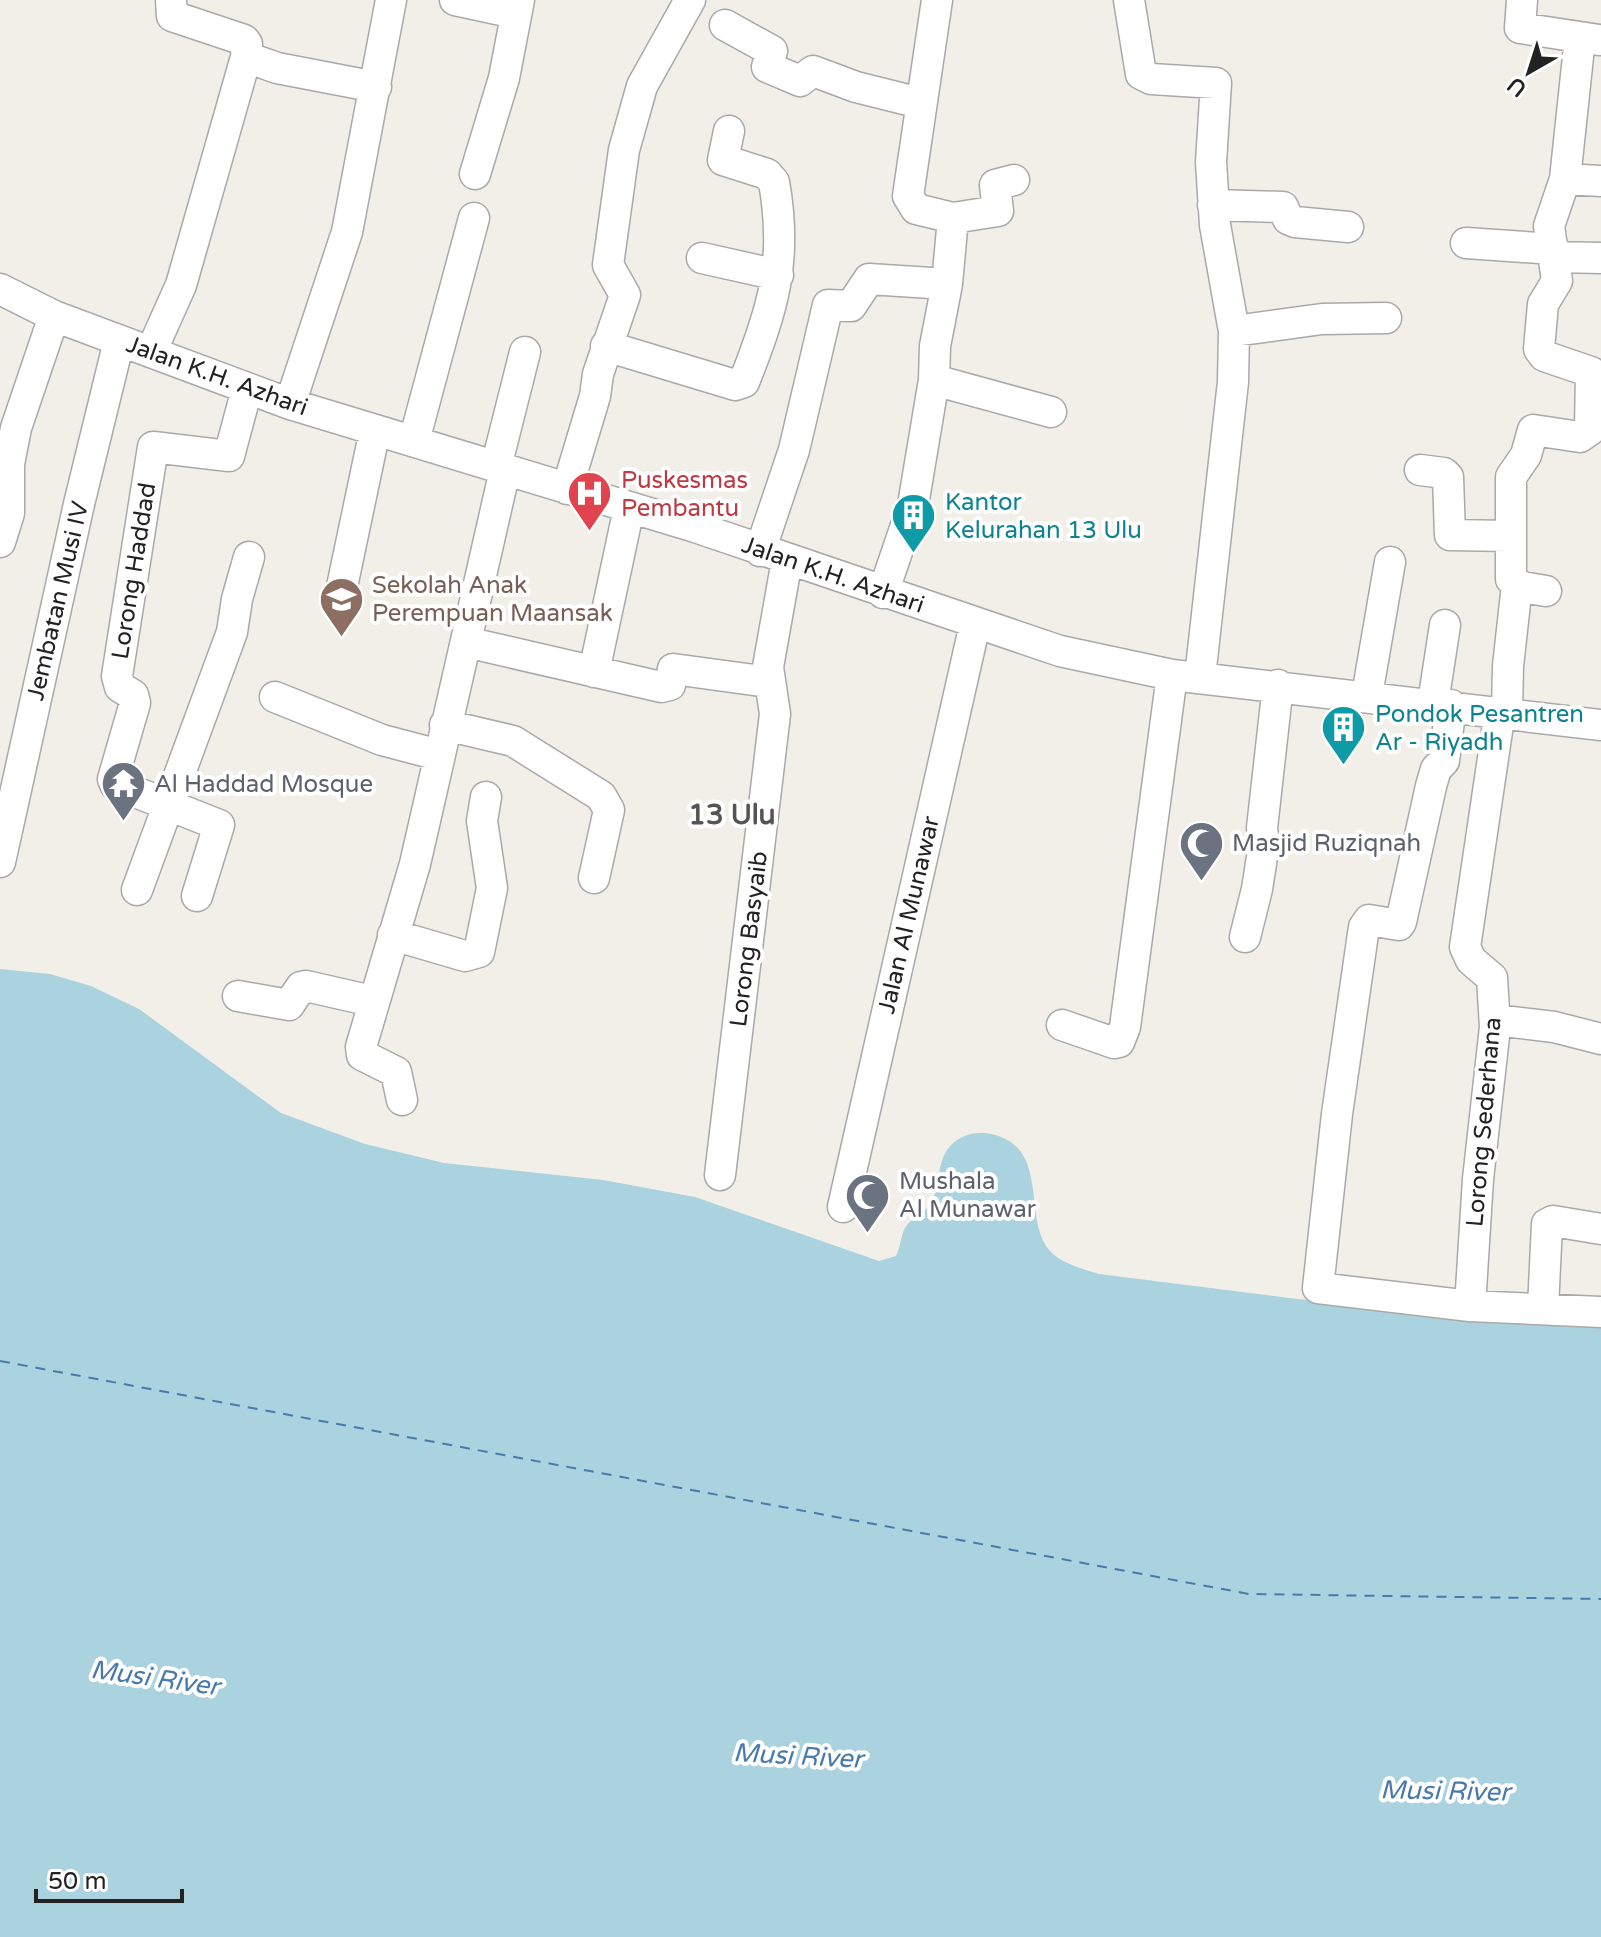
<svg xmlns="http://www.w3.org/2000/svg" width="1601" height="1937" font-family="'Varela Round',sans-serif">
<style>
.water{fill:#aad3df}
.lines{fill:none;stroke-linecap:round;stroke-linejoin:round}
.ferry{stroke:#4a7aab;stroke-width:2;stroke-dasharray:10 8;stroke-linecap:butt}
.minor-casing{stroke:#a9a9a9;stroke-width:33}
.minor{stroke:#fff;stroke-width:30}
.labels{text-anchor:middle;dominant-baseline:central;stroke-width:8;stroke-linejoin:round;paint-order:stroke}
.street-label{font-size:24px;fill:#222;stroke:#fff}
.health-label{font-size:24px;fill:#be3a42;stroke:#fff;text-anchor:start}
.culture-label{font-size:24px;fill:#0d838f;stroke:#fff;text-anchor:start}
.education-label{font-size:24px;fill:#785e54;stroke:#fff;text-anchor:start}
.worship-label{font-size:24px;fill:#5b616d;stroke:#fff;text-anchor:start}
.water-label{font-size:26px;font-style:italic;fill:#4a7aab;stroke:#fff}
.quarter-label{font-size:28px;font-weight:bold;fill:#555;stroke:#fff}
</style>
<rect width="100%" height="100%" fill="#f2efe9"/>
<!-- water -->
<path class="water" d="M0 969 50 974 91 986 139 1009 281 1113 365 1144 444 1163 603 1180 695 1197 879 1261 896 1256C901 1247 900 1237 905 1228 911 1217 925 1214 931 1203 940 1187 937 1165 947 1150 955 1138 969 1132 984 1133 1054 1141 1020 1218 1050 1251 1062 1264 1083 1269 1099 1274L1297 1299 1601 1324V1937H0Z"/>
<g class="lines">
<!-- ferry -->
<path class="ferry" d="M0 1361 1249 1594 1601 1599"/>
<defs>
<path id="minor" d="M171 0 172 16 244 40 247 44 246 57 277 68 376 87
M455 0 515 13
M1129 0 1141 74 1151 79 1216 83 1211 162 1215 225 1234 331 1233 382 1200 677
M1522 0 1520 28 1599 40
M725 25 772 51 767 67 800 81 813 71 856 87 920 103
M475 174 504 78 519 0
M1565 179 1601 181
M1213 205 1283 207 1288 219 1295 222 1348 227
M953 218 998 211 995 185 1014 180
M1466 243 1554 249
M1555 257 1601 258
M702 258 778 275
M0 289 54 316 290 404 695 527 1060 651 1172 675 1601 725
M1234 331 1322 319 1386 318
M606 346 735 385 744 382C773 309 788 261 774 182L767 174 723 160 729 131
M151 352 181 285 246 57
M934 380 1051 412
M290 404 347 232 391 0
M414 441 474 218
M496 467 525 352
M1420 470 1444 473 1448 477 1450 535 1511 536
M567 489 595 396 598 374 625 295 608 265 624 150 642 86 690 0
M0 542 9 513V464L16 428 54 316
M760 551 794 450 828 305 851 306 869 279 947 284
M1546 591 1522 587 1511 579V477L1526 455 1533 430 1580 437 1590 430 1591 372 1544 356 1539 349 1543 304 1557 281 1549 226 1565 179 1580 38
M883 593 913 505 934 380 935 346 947 284 953 218 916 209 908 196 937 0
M340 596 375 430
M466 642 661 687 670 685 673 669 768 682
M594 672 629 508
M1367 695 1390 562
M275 697 382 740 439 755
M1433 703 1445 625
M1451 705 1444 761 1436 769 1431 786 1401 922 1399 925 1369 920 1364 927 1337 1114 1318 1288 1470 1306 1601 1312
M1507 712 1508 666 1517 585
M445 725 513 741 601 796 609 810 594 878
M0 862 79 504 119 341
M137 890 232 632 237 599 249 557
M197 896 219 825 115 784 113 779 135 703 133 695 120 687 117 676 153 447 229 456 247 389
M393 935 465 956 479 952 492 888 482 821 486 797
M1245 937 1257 889 1264 844 1262 828 1278 685
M238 996 289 1005 301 987 306 986 372 1001
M1495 1020 1554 1027 1601 1039
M1062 1025 1114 1043 1119 1042 1125 1027 1172 675
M402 1100 396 1072 362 1055 361 1047 415 864 505 470
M720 1175 775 714 768 667 787 560
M843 1207 975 624
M1470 1306 1478 1179 1495 1027 1492 978 1471 960 1465 947 1500 711
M1543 1308 1547 1224 1553 1221 1601 1229"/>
</defs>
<!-- minor casing -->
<use href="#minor" class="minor-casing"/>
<!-- minor -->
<use href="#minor" class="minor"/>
</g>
<!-- icons -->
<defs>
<symbol id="hospital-pin" viewBox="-11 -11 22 30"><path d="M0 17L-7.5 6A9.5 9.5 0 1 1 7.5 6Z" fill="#e0444e" stroke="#fff"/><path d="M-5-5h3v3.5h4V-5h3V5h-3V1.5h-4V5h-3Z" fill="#fff"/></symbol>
<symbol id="building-pin" viewBox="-11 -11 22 30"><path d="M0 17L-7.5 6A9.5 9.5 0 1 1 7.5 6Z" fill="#0f9aa8" stroke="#fff"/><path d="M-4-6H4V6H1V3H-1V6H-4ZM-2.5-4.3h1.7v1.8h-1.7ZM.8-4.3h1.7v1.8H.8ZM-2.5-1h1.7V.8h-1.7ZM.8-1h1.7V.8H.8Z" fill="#fff"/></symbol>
<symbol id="school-pin" viewBox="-11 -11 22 30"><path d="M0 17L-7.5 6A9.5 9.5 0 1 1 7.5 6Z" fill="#8d6e63" stroke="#fff"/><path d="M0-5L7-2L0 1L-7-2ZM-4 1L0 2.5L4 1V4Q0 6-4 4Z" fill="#fff"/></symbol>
<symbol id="temple-pin" viewBox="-11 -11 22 30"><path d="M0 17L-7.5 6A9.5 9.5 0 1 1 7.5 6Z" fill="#6b7280" stroke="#fff"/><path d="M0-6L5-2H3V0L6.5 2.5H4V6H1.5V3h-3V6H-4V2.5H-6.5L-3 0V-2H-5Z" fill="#fff"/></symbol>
<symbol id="mosque-pin" viewBox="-11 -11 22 30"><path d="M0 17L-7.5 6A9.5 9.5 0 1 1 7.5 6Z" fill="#6b7280" stroke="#fff"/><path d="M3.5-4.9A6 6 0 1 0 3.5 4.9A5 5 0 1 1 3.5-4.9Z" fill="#fff"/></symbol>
</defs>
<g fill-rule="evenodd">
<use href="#hospital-pin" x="564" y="468" width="51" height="69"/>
<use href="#building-pin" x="888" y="490" width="51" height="69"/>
<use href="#school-pin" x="316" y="574" width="51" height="69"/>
<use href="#building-pin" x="1318" y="702" width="51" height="69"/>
<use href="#temple-pin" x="98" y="758" width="51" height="69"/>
<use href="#mosque-pin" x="1176" y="818" width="51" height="69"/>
<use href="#mosque-pin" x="842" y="1170" width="51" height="69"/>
</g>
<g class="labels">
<!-- street labels -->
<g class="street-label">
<text transform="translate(217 376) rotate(20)">Jalan K.H. Azhari</text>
<text transform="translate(134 571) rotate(-81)">Lorong Haddad</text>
<text transform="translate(833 575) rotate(19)">Jalan K.H. Azhari</text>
<text transform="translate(58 601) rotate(-77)">Jembatan Musi IV</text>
<text transform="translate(909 915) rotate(-77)">Jalan Al Munawar</text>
<text transform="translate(749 939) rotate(-83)">Lorong Basyaib</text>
<text transform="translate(1484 1122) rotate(-85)">Lorong Sederhana</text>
</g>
<!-- health labels -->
<g class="health-label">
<text x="621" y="480">Puskesmas<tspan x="621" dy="28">Pembantu</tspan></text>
</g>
<!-- culture labels -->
<g class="culture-label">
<text x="945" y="502">Kantor<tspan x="945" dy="28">Kelurahan 13 Ulu</tspan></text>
<text x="1375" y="714">Pondok Pesantren<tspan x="1375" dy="28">Ar - Riyadh</tspan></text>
</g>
<!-- education labels -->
<g class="education-label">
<text x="372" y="585">Sekolah Anak<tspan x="372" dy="28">Perempuan Maansak</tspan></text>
</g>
<!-- worship labels -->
<g class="worship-label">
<text x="154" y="784">Al Haddad Mosque</text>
<text x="1232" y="843">Masjid Ruziqnah</text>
<text x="899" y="1181">Mushala<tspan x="899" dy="28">Al Munawar</tspan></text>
</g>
<!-- water labels -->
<g class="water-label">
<text transform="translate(155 1678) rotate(8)">Musi River</text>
<text transform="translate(798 1756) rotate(3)">Musi River</text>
<text transform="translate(1445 1791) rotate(1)">Musi River</text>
</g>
<!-- quarter labels -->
<g class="quarter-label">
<text x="732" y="815">13 Ulu</text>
</g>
</g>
<!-- north arrow -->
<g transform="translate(1529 72) rotate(219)" stroke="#ffffff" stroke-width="6" paint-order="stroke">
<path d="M0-6L14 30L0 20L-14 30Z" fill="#222222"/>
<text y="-12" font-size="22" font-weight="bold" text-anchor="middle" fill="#222222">U</text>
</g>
<!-- scale -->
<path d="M36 1889v12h146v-12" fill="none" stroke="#222222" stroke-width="4"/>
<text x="48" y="1889" font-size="24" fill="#222222" stroke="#ffffff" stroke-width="6" paint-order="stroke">50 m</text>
</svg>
